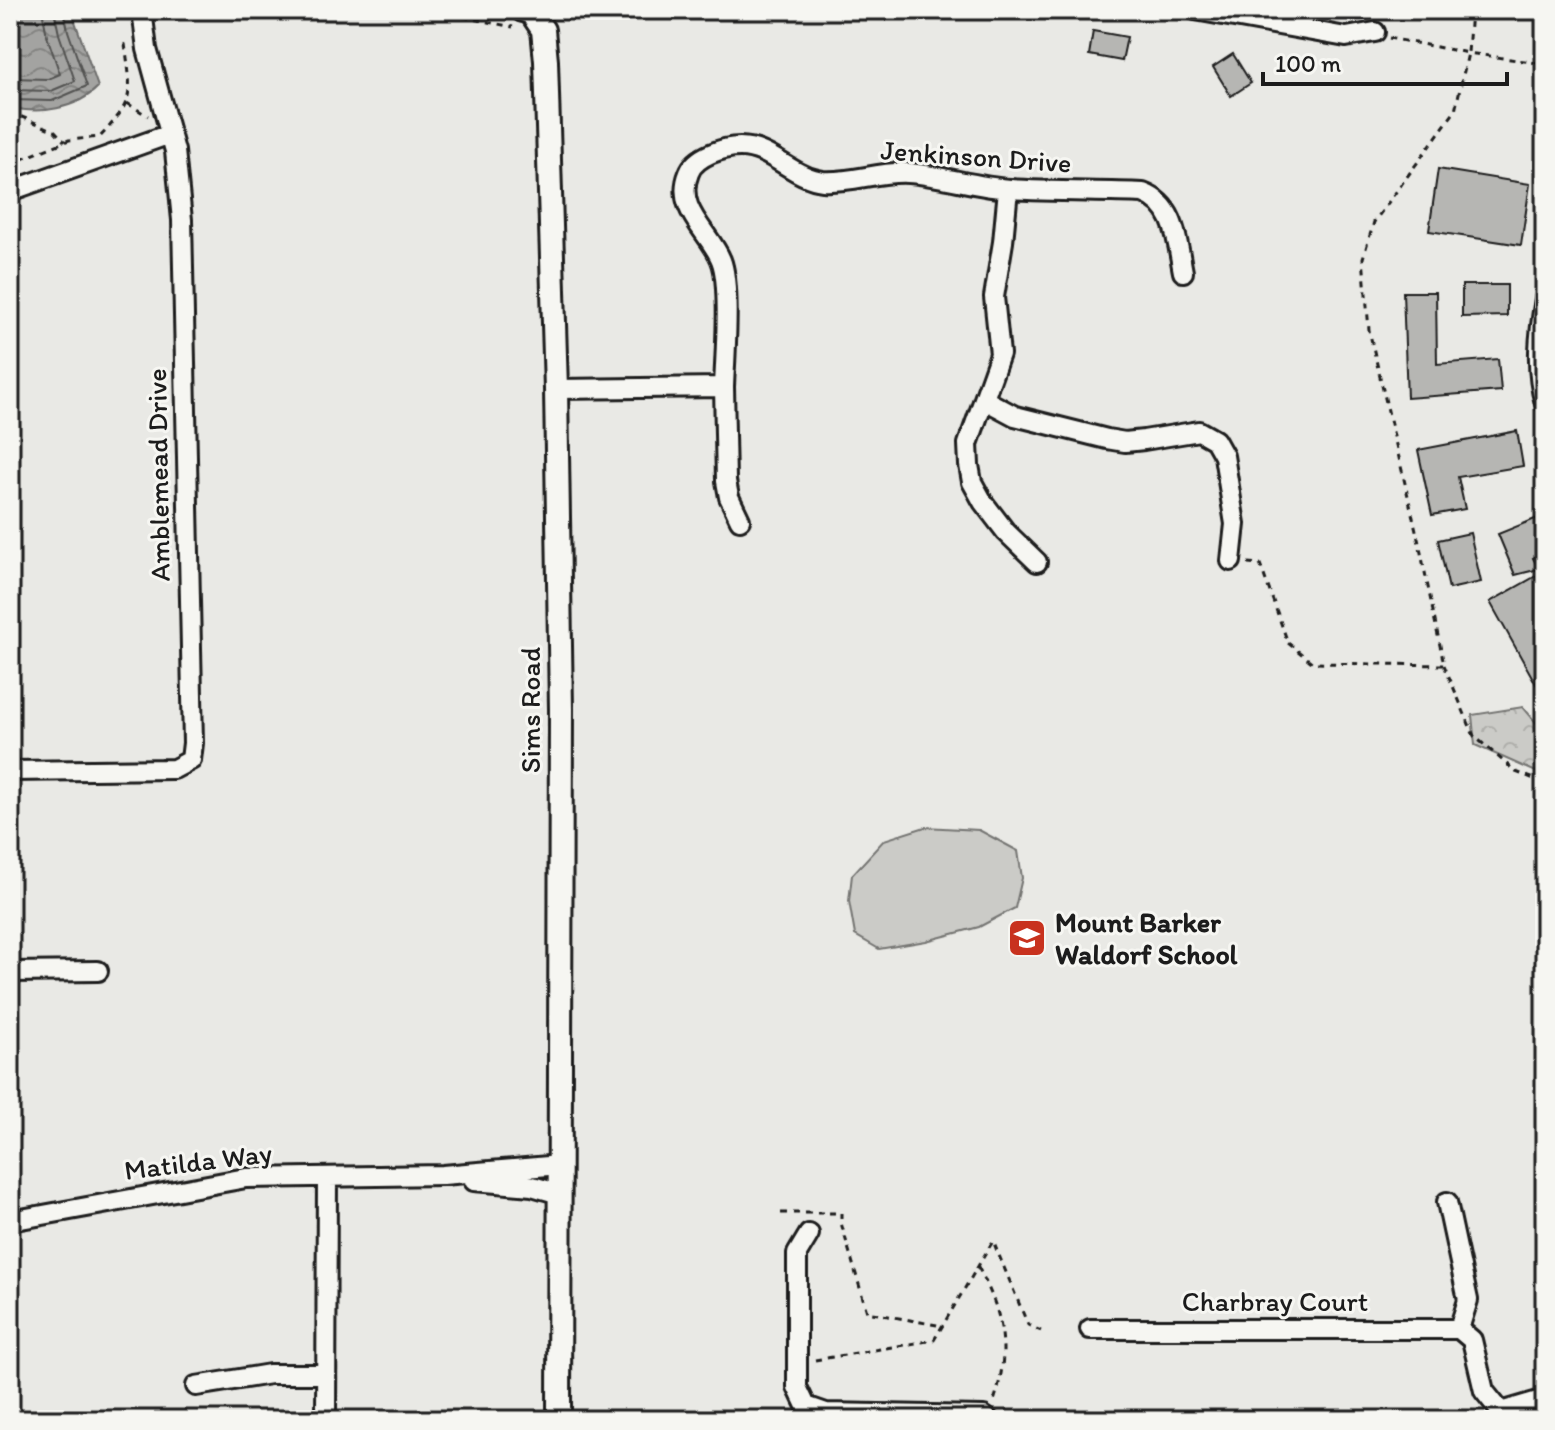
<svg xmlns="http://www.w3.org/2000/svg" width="1555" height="1430" font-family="Itim,sans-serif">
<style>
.park{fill:url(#park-crowns);stroke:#747472;stroke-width:2}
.garden{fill:#cbcbc7;stroke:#747472;stroke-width:2}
.water{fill:url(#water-waves);stroke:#6d6d6c;stroke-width:2}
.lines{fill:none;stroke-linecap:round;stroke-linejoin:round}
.shore{stroke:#525251;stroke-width:2}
.building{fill:#b6b6b3;stroke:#1c1c1c;stroke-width:2}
.minor-casing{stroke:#1c1c1c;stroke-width:24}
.tertiary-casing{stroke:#1c1c1c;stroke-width:28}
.path{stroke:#1c1c1c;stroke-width:3;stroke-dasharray:6 6;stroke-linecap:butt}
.minor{stroke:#f6f6f2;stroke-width:18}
.tertiary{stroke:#f6f6f2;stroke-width:22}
.labels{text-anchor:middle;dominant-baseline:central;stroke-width:6;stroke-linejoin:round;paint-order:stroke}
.street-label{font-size:28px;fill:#1c1c1c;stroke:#f6f6f2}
.poi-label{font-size:28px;font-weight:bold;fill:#1c1c1c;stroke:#f6f6f2;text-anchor:start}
</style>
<defs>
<pattern id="park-crowns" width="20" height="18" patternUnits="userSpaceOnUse" patternTransform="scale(2)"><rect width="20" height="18" fill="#cbcbc7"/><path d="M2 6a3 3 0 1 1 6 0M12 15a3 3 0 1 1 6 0" fill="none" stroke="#aeaeaa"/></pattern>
<pattern id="water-waves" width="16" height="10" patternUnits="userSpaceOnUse" patternTransform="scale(2)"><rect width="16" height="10" fill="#a3a3a1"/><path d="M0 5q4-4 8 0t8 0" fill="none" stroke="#848482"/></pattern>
</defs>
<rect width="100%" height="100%" fill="#e9e9e5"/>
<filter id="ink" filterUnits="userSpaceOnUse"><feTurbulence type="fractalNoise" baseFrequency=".0125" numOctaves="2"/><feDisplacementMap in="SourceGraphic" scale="16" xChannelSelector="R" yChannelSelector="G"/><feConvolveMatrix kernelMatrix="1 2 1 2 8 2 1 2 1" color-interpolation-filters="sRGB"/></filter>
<g filter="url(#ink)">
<!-- park -->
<path class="park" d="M1523 707 1545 733V776L1475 745 1472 715Z"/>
<!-- garden -->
<path class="garden" d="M925 827 979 830 1018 851 1022 878 1015 908 979 927 926 941 879 949 855 935 849 901 852 875 884 840Z"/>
<!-- water -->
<path class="water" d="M10 10H71L98 87C77 109 39 115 10 107Z"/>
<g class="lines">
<!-- shore -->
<path class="shore" d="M10 78 48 79 60 74 47 36 42 10
M10 90 51 91 75 81 59 34 54 10
M10 100 52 101 87 86 68 31 64 10"/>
</g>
<!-- building -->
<path class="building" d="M1093 31 1127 37 1122 61 1089 55Z
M1233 54 1251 83 1231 96 1213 67Z
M1438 169 1530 184 1521 245 1429 231Z
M1462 285H1507V316L1462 317Z
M1403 292H1436L1437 364 1498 359 1501 391 1407 398Z
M1517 431 1523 466 1458 477 1465 509 1432 515 1418 450Z
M1545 515V553L1533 558 1539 569 1515 575 1498 534Z
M1470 533 1481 582 1449 589 1438 540Z
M1545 571V700L1490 602Z"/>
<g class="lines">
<defs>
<path id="minor" d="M1195 10 1346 37 1375 32
M1008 189 1003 242 994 297 1000 354 968 444 969 465 972 482 983 502 1006 532 1037 562
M10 191 170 134
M1545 299C1539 333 1535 370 1545 403
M724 387 726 481 729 497 740 520
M556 389 724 387C725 358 731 285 721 260 710 232 674 209 689 173 695 156 724 147 740 147 771 147 793 178 823 181 851 183 880 171 908 173 942 175 975 187 1010 189 1054 192 1099 191 1143 193 1176 205 1177 242 1183 272
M985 400 1015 416 1107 439 1125 442 1144 440 1199 431 1215 440 1224 456 1235 524 1231 561
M10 771 174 769 191 760 193 743 182 220 175 151 147 49 142 10
M10 972 98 971
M474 1181 532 1186 560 1194
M1447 1202 1468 1300 1459 1329
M10 1221 246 1178 443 1175 560 1165
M809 1234 797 1254V1387L806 1406 826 1413
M1090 1329H1459L1472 1340 1484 1391 1501 1412
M196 1386 270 1374H326
M326 1420 327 1177
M806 1420 826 1413 984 1416 989 1420
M1497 1420 1501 1412 1545 1399"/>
<path id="tertiary" d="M523 10 531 12 543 30 546 61 556 389 561 709 559 1420"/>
</defs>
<!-- minor casing -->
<use href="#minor" class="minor-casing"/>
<!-- tertiary casing -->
<use href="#tertiary" class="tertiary-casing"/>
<!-- path -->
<path class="path" d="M428 10 513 27
M1471 10 1468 53 1545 64
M127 103 148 116
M10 112 55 131 65 142
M10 164 69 140 100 137C135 99 132 94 125 44L128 38
M1248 563 1260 564 1288 643 1313 663 1444 665 1419 543 1369 330 1363 258 1374 222 1455 111 1468 53 1389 38
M1444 665 1474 736 1516 772 1545 783
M781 1213H841V1223L867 1312 942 1326
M978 1267C1003 1313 1011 1350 994 1401
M815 1360 934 1340 993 1241 1028 1325 1041 1331"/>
<!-- minor -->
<use href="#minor" class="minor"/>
<!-- tertiary -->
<use href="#tertiary" class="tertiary"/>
</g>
</g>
<!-- icons -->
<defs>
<symbol id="school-square" viewBox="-11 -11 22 22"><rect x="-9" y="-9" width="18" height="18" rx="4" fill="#c8321e" stroke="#f6f6f2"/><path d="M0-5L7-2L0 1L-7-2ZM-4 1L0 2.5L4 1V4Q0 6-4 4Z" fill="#fff"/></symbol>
</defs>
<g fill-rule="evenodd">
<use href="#school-square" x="1005" y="916" width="44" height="44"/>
</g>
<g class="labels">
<!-- street labels -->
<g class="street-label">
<text transform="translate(976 156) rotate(4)">Jenkinson Drive</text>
<text transform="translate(158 475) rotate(-91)">Amblemead Drive</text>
<text transform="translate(530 710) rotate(-90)">Sims Road</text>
<text transform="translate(198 1161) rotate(-7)">Matilda Way</text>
<text x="1275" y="1301">Charbray Court</text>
</g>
<!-- poi labels -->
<g class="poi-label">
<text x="1055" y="922">Mount Barker<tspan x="1055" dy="32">Waldorf School</tspan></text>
</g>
</g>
<!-- margin -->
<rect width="1555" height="1430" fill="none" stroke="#f6f6f2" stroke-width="40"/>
<rect x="20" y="20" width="1515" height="1390" fill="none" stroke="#1c1c1c" stroke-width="3" filter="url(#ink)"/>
<!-- scale -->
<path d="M1263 72v12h244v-12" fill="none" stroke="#1c1c1c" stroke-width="4"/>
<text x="1275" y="72" font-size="24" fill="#1c1c1c" stroke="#f6f6f2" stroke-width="6" paint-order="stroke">100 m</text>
</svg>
